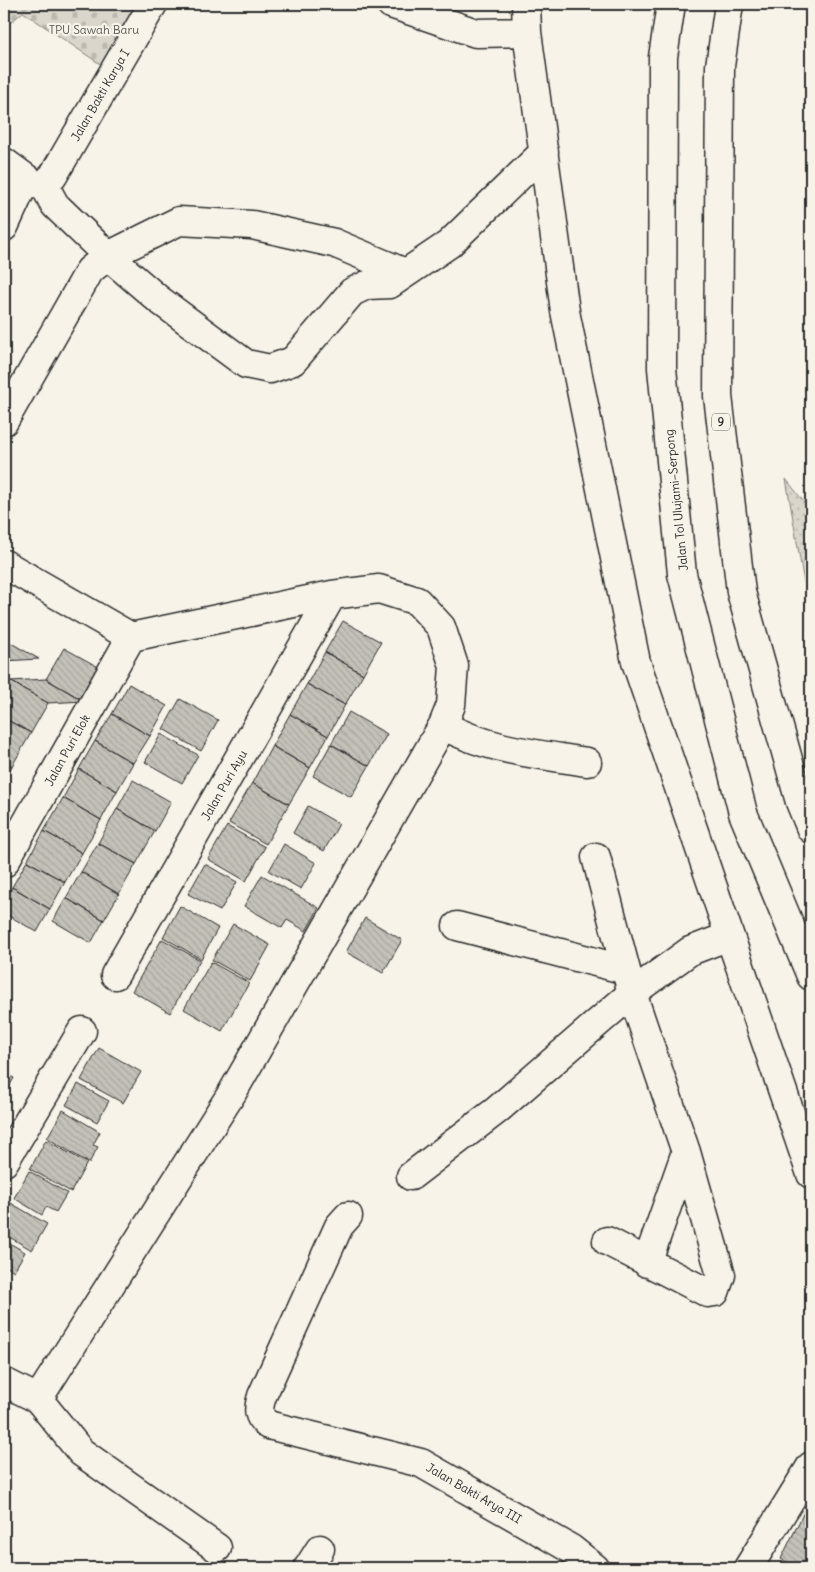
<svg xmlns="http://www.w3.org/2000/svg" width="815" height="1572" font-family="Delius,sans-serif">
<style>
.grass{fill:url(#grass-dots);stroke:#82807c}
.cemetery{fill:url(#cemetery-stones);stroke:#82807c}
.building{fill:url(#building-back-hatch);stroke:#2b2b2b}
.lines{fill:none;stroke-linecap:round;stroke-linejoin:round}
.street-casing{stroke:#2b2b2b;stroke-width:31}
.highway-casing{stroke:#2b2b2b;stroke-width:31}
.street{stroke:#f7f3e8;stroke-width:28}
.highway{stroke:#f7f3e8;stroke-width:28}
.labels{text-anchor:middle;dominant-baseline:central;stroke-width:4.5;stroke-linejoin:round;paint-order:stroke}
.shield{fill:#f7f3e8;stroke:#686764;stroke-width:1}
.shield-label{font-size:11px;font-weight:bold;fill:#2b2b2b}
.park-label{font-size:12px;fill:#575653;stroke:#f7f3e8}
.street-label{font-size:12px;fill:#2b2b2b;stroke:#f7f3e8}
</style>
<defs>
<pattern id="grass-dots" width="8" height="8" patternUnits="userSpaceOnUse" patternTransform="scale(1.25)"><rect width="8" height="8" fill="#dad6cc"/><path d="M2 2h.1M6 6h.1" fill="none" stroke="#bbb8af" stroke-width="1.8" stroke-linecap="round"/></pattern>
<pattern id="cemetery-stones" width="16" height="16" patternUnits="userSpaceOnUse" patternTransform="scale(1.25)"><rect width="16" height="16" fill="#dad6cc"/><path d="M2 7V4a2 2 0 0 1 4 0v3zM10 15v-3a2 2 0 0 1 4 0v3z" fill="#bbb8af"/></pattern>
<pattern id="building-back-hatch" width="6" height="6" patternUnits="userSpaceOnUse" patternTransform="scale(1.25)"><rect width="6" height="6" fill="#c4c1b9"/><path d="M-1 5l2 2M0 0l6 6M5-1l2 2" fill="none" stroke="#a9a69f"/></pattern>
</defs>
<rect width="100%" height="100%" fill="#f7f3e8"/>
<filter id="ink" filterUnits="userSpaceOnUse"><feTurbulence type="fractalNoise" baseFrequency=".02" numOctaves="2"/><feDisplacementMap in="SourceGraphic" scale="10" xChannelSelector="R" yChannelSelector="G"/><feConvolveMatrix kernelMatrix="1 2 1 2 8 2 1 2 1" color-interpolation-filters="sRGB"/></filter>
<g filter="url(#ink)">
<!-- grass -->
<path class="grass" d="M786 479 811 511V623Z"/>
<!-- cemetery -->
<path class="cemetery" d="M4 4H135L106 68 23 12 4 28Z"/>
<!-- building -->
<path class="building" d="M343 621 381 642 363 674 325 652Z
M4 639 39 659 4 661Z
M64 648 102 669 84 701 46 679Z
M325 652 363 674 345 705 307 684Z
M46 679 84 701 48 703 10 681Z
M10 681 48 703 31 733 4 718V693Z
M129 684 167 706 150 736 112 714Z
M307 684 345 705 328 736 290 714Z
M180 699 218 720 201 751 163 729Z
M349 712 387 734 369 766 331 744Z
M112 714 150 736 133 763 95 741Z
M290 714 328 736 310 768 272 746Z
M4 718 31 733 12 766 4 761Z
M161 734 198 755 182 783 145 762Z
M95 741 133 763 117 791 79 769Z
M331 744 369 766 351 797 313 776Z
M272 746 310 768 289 804 252 783Z
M4 761 12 766 4 781Z
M79 769 117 791 101 820 63 798Z
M133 780 171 802 155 831 117 809Z
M252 783 289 804 266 844 229 823Z
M63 798 101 820 82 853 44 831Z
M308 806 339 824 324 851 293 833Z
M117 809 155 831 136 864 98 843Z
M227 826 265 847 246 881 208 859Z
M44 831 82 853 65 882 27 861Z
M98 843 136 864 119 894 81 872Z
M284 844 316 863 301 889 269 871Z
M27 861 65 882 50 909 12 887Z
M205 864 237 882 220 911 188 894Z
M81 872 119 894 104 920 66 898Z
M262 875 319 908 306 931 287 920 282 928 244 906Z
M12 887 50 909 37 932 4 913V902Z
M66 898 104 920 91 943 53 921Z
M180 906 218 928 201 959 163 937Z
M365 918 402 940 383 973 346 952Z
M233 924 270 945 250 981 212 960Z
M162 939 200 960 170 1013 132 991Z
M211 962 249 983 222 1031 184 1009Z
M99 1048 141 1072 123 1103 81 1080Z
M4 1073 14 1078 4 1096Z
M78 1084 109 1101 97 1122 66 1105Z
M63 1110 100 1132 93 1145 98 1147 89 1163 47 1138Z
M46 1140 87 1163 71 1192 30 1169Z
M29 1171 67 1193 56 1212 46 1207 42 1215 14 1198Z
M9 1202 47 1224 32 1250 4 1234V1212Z
M4 1240 25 1252 14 1271 4 1265Z
M4 1280 10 1284 4 1295Z
M804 1512 811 1515V1568H799L781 1559Z"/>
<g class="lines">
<defs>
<path id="street" d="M391 4 476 33 527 32
M526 4 527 32 565 311 636 662 811 1174
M4 162 34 184 42 185
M44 185 55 205 108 256 158 299 246 364 270 369 293 361 352 292 367 285 390 284 449 244 544 152
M44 185 53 176 153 4
M4 227 26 179
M4 421 90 270 108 256 179 221 252 225 334 243 405 273
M4 564 131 637 332 595 379 589 417 601 441 627 454 666 451 705 443 725 232 1093 38 1399
M443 725C487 750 538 754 587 762
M596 857 632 993 686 1152 721 1275 715 1292 708 1293 607 1241
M4 863 131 637
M457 926 626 970
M115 975 332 595
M4 1162 82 1031
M411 1176 497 1110 632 993 690 951 729 936
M348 1216 339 1226 262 1396C258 1409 257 1416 268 1425L421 1463 571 1549 595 1568
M647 1263 686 1152
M4 1382 38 1399 81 1452 217 1548
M308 1568 320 1549
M748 1568 811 1466"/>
<path id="highway" d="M671 4 663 57 662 368 682 574 743 813 811 976
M729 4 720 66 718 396 741 592 800 802 811 829"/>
</defs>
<!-- street casing -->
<use href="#street" class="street-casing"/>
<!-- highway casing -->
<use href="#highway" class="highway-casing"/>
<!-- street -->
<use href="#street" class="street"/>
<!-- highway -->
<use href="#highway" class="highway"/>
</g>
</g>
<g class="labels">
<!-- shield labels -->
<rect class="shield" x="712" y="413.5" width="18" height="17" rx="4"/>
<g class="shield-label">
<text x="721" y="422">9</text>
</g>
<!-- park labels -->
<g class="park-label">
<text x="94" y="29">TPU Sawah Baru</text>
</g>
<!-- street labels -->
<g class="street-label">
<text transform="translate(100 95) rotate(-60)">Jalan Bakti Karya I</text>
<text transform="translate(676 500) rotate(-96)">Jalan Tol Ulujami–Serpong</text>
<text transform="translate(67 750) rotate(-61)">Jalan Puri Elok</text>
<text transform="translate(224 785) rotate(-60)">Jalan Puri Ayu</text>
<text transform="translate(474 1493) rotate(30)">Jalan Bakti Arya III</text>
</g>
</g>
<!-- margin -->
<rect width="815" height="1572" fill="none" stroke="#f7f3e8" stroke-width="20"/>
<rect x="10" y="10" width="795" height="1552" fill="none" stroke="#2b2b2b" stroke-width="2" filter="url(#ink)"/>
</svg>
